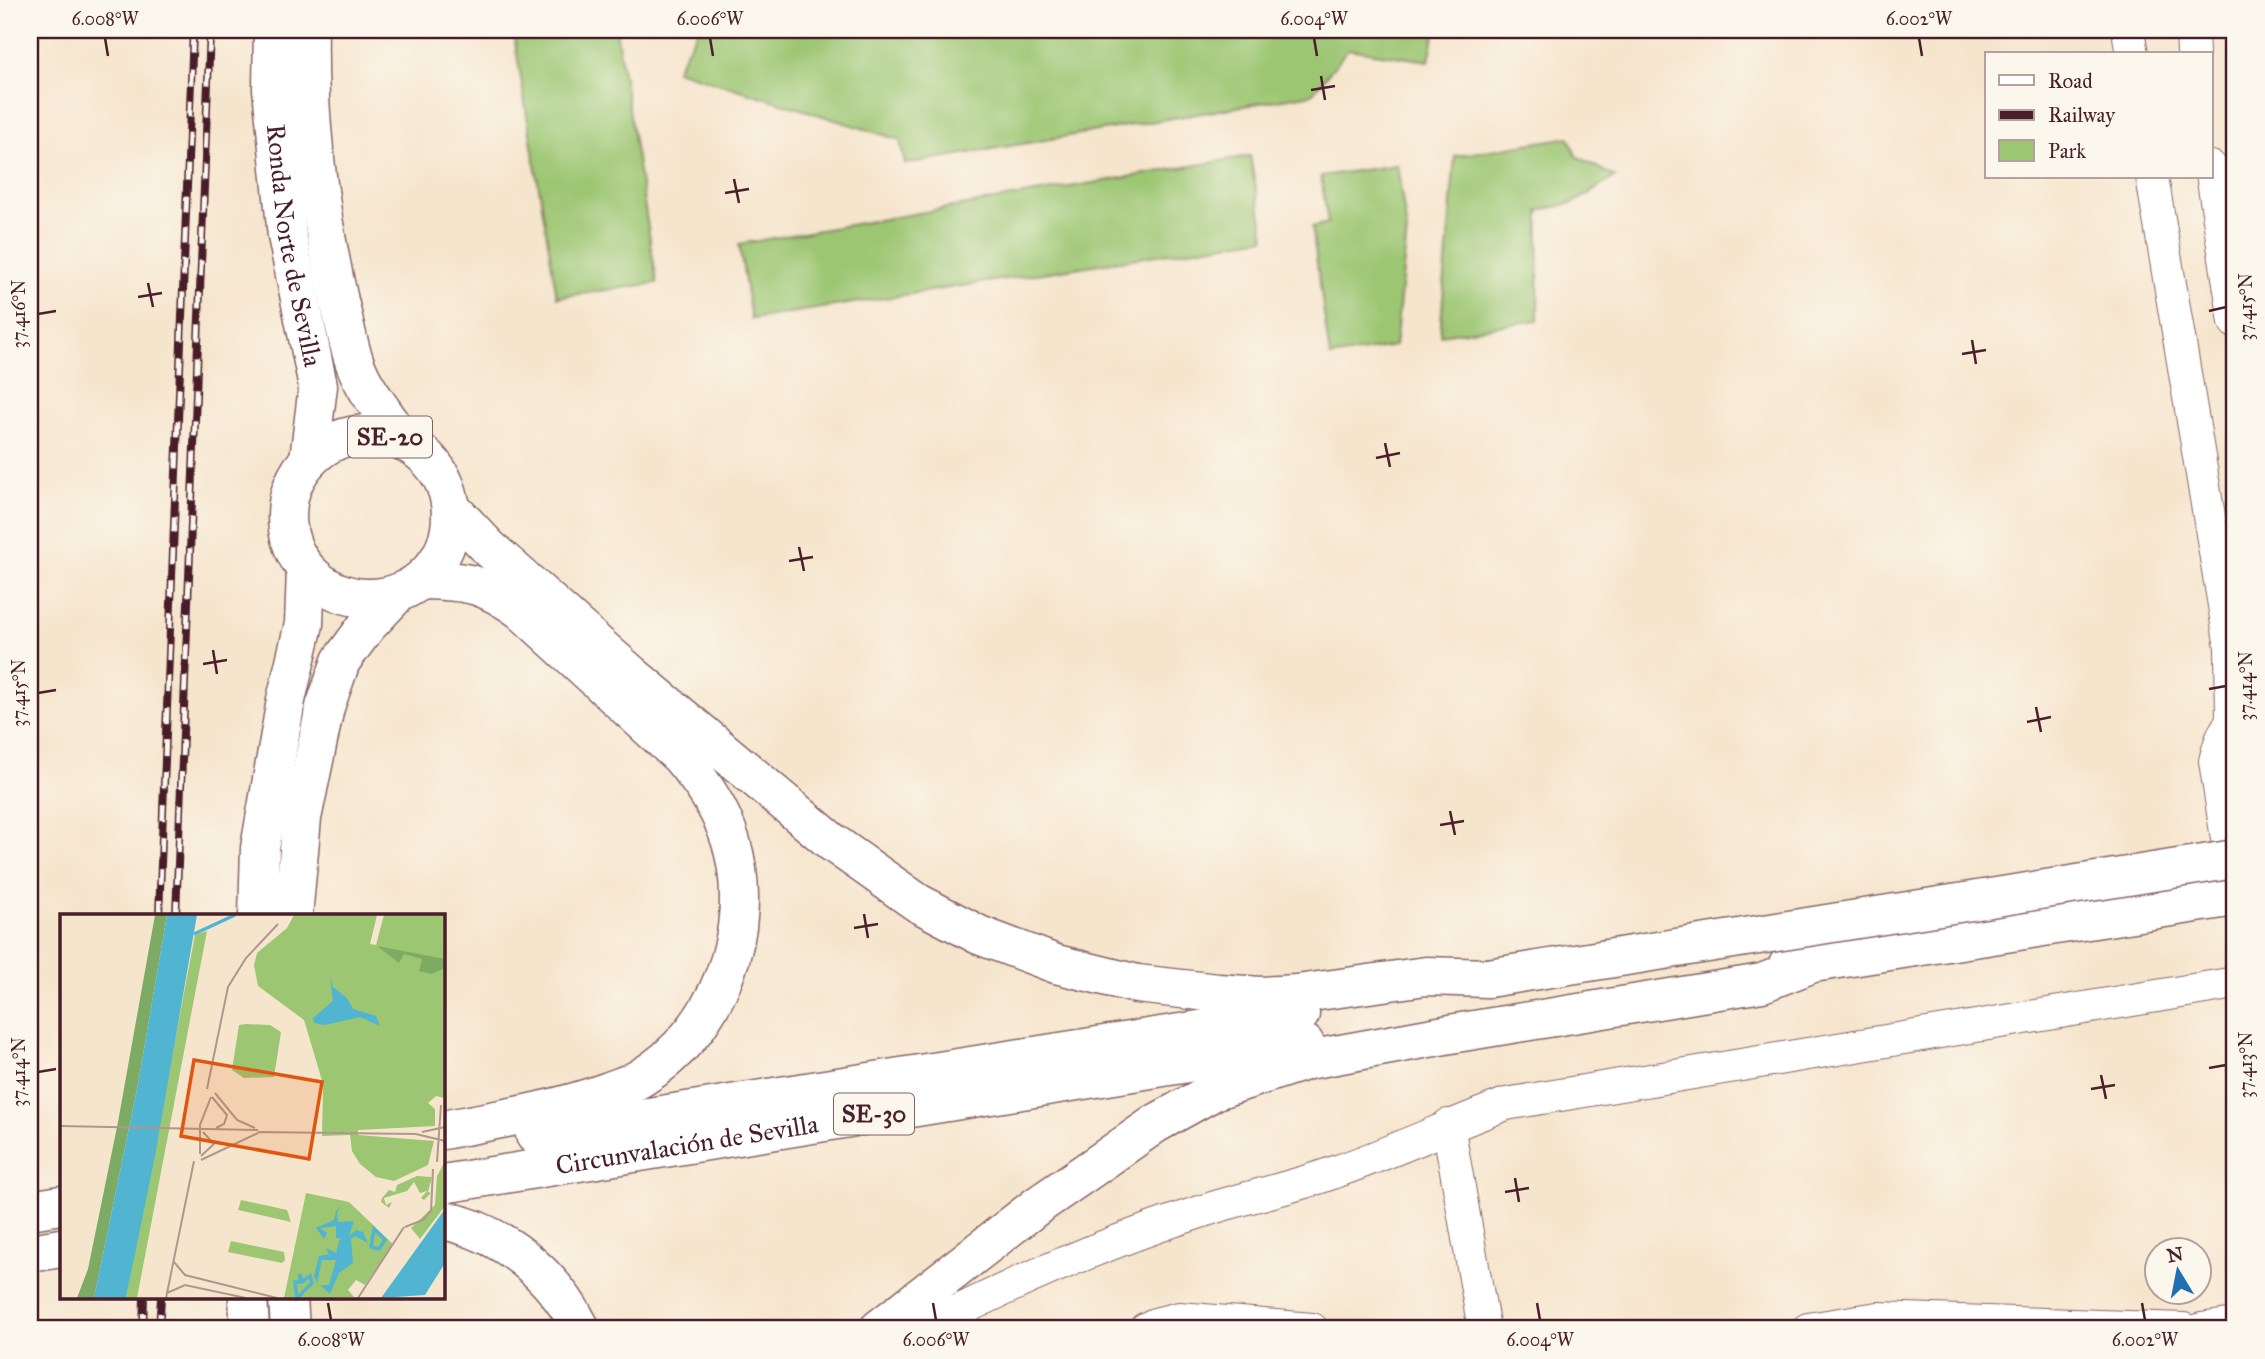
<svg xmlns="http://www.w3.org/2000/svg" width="2265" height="1359" font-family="'IM FELL Great Primer',serif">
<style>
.green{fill:#9cc672;stroke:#73724e;stroke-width:2}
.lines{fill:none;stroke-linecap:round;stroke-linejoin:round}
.minor-casing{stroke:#866464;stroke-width:34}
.major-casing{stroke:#866464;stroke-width:41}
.highway-casing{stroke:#866464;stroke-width:41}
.minor{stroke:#fff;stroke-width:32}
.major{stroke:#fff;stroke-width:38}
.highway{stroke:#fff;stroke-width:38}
.rail-casing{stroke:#4a1f2b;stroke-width:8}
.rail{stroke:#fbf7ec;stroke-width:5;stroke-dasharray:16;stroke-linecap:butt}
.major-bridge-casing{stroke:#866464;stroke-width:41;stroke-linecap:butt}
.major-bridge{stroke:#fff;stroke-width:38}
.ticks{fill:none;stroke:#4a1f2b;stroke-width:2.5}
.labels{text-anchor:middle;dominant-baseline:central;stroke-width:5;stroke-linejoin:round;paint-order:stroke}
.shield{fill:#fbf7ec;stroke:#7f6065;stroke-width:2}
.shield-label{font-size:24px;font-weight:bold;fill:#4a1f2b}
.street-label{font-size:26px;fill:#4a1f2b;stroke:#fbf7ec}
.inset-river{fill:none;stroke:#51b4d0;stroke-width:3.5}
.inset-road{fill:none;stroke:#b1968c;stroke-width:2}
.view{fill:#e0560e;fill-opacity:0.15;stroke:#e0560e;stroke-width:3.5}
.inset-edge{fill:none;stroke:#4a1f2b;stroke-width:3.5}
.neatline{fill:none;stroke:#4a1f2b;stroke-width:2.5}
.ticks-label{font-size:18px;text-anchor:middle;fill:#4a1f2b}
</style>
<rect width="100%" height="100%" fill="#fbf7ec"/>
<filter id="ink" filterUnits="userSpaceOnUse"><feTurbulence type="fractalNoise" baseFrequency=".0143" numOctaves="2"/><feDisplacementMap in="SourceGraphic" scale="14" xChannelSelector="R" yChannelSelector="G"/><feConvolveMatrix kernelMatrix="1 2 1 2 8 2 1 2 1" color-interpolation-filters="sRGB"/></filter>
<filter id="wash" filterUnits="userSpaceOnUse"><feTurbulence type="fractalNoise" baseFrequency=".00686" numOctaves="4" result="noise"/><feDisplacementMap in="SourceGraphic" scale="28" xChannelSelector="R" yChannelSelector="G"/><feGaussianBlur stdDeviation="1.57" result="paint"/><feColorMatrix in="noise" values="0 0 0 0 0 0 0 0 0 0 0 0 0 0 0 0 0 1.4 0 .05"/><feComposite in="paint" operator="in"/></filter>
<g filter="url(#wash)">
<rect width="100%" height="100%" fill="#f6e5cd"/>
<!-- green -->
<path class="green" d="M513 30H616L657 283 557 297Z
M698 30H1435L1429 61 1348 49 1312 94 905 164 900 140 676 70Z
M1569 137 1576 156 1615 177 1575 202 1539 211 1538 320 1440 335 1455 156Z
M1250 156 1265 238 751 319 739 244Z
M1397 165 1407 231 1395 346 1330 357 1312 227 1328 223 1321 176Z"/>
</g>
<g filter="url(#ink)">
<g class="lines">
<defs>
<path id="minor" d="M2128 30 2132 54
M2192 30 2193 54
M2211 167 2235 322
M2152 177 2231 647 2232 721
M2234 884 2215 761C2219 745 2223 730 2235 719
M1448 1125 1484 1329
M922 1329C1013 1283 1108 1241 1206 1210 1250 1196 1295 1187 1338 1171 1395 1151 1450 1125 1506 1104L2235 983
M1145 1329 1155 1324 1179 1318 1312 1329
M1808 1329 1878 1318 2184 1329
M2201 1329 2235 1324"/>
<path id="major" d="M451 508 489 548 632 675 833 843 918 903 979 935 1056 964 1137 984 1218 993 1260 996 1297 994 1426 976 1488 978
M1788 965 1813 963 2235 897
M879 1329 1037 1206 1095 1166 1155 1124 1216 1090 1308 1060 1456 1033 1762 983 1813 963"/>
<g id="highway">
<path id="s1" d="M273 30 272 89 287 236 318 386 309 459"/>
<path d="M309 30C307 121 319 212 339 301 346 328 350 359 364 383 375 403 391 422 403 441"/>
<circle cx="369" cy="516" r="82"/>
<path d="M421 580C468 581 483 583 521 610L680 756C702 782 721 809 731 842 757 929 718 1033 639 1079 630 1084 619 1087 609 1091 555 1111 499 1119 443 1130"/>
<path d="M258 916 260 848 286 700 304 624 306 570"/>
<path d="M293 916 302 818 325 707 341 661 366 627 397 594"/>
<path d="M535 1135 1300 1014"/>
<path id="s2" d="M443 1184 1305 1044"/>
<path d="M30 1210 61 1205"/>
<path d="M443 1220C504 1233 553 1274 581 1329"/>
<path d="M30 1253 61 1248"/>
<path d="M248 1298 250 1329"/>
<path d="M288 1298 290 1329"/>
</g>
</defs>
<!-- minor casing -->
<use href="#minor" class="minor-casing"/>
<!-- major casing -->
<use href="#major" class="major-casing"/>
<!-- highway casing -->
<use href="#highway" class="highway-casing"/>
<!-- minor -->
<use href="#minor" class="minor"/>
<!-- major -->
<use href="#major" class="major"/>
<!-- highway -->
<use href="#highway" class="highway"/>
<defs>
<path id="rail" d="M159 916 193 30
M176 916 210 30
M143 1329 144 1298
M159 1329 161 1298"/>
</defs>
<!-- rail casing -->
<use href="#rail" class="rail-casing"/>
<!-- rail -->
<use href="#rail" class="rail"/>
<defs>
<path id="major-bridge" d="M1488 978 2235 859"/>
</defs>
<!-- major-bridge casing -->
<use href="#major-bridge" class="major-bridge-casing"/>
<!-- major-bridge -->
<use href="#major-bridge" class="major-bridge"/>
</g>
</g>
<!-- ticks -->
<path class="ticks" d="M105 38 108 56M710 38 713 56M1314 38 1317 56M1919 38 1922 56M1321 76 1325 100M1311 90 1335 86M734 179 739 203M725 193 749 189M148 283 153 307M138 297 162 293M2209 311 2226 307M38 314 56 311M1972 340 1976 364M1962 354 1986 350M1385 443 1390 467M1376 458 1400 453M799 547 804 571M789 561 813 557M213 650 217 674M203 664 227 660M2209 689 2226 686M38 693 56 690M2036 707 2041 732M2027 722 2051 717M1450 811 1455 835M1440 825 1464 821M864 914 868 938M854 928 878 924M2209 1068 2226 1065M38 1072 56 1069M2101 1075 2106 1099M2091 1089 2115 1085M1515 1178 1519 1202M1505 1192 1529 1188M328 1303 331 1320M933 1303 936 1320M1537 1303 1540 1320M2142 1303 2145 1320"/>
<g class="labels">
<!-- shield labels -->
<g class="shield">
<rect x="348" y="416.5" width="84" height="41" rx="5"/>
<rect x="834" y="1093.5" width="80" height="41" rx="5"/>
</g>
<g class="shield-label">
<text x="390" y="437">SE-20</text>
<text x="874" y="1114">SE-30</text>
</g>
<!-- street labels -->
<g class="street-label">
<text stroke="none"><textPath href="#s1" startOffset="217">Ronda Norte de Sevilla</textPath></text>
<text stroke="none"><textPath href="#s2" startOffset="247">Circunvalación de Sevilla</textPath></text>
</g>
</g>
<!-- overview -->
<g transform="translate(60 914)">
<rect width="385" height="385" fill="#f6e5cd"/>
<path d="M234 1H317L310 30 316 31 324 1H385V184L376 182 368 189 375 195V212L298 216V221L374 227 368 251 334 267 316 263 300 250 292 237 290 221 262 222 263 170 244 106 198 72 194 51 197 39 227 14ZM147 17 77 384H66L135 21ZM186 110 210 111 221 118 214 163 184 164 172 156 179 111ZM385 247V292L360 325 351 314 375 291 377 262ZM357 262 372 263 368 278 371 279 364 286 361 284 367 277 360 279 354 268 347 277 324 284 326 291 332 288 329 294 321 288 322 284 329 276 335 278 337 271ZM246 279 289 288 333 330 305 371 296 366 288 376 294 383 224 384ZM181 286 227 296 231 308 178 296ZM171 327 224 338 225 346 222 349 168 338Z" fill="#9cc672"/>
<path d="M95 1H107L78 170 34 384H17L28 355 58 208ZM317 32 385 45V54L372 60 359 57 362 45 344 40 339 49Z" fill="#7dab64"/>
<path d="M107 1H137L95 242 66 384H34L78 170ZM270 63 273 73 287 84 293 95 316 102 320 112 300 103 265 111 254 109 253 104 273 87ZM282 291 277 298 278 308 294 307 289 322 296 316 303 318 308 329 295 322 291 325 293 349 279 359 270 380 260 371H269L276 346H262L257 369 254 362 259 342 268 340 270 344 266 334 276 339 280 324H276V312L260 314 267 319 264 325 256 314 274 306 276 297ZM385 295V349L365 381 321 384Z" fill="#51b4d0"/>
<path class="inset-river" d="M134 20 175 1M314 315 325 326 319 335 311 333ZM239 360 243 367 250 362 252 369 237 384 235 368H241Z"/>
<path class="inset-road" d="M147 175 168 73 186 44 218 10M155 179 177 206 195 214M152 183 167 201 164 210 156 214M0 212 198 216M198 218 356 220 385 227M362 218 385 213M140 240V211L151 183M141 242 154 230 143 218M141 246 198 219M377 248 381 191M345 313 363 306 371 297 373 255M114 348 125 361 217 384M107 379 125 371 186 384M106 384 134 247M298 384 344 313"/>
<path class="view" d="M134 146 262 168 249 245 121 222Z"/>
<rect width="385" height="385" class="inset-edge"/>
</g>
<!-- margin -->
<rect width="2265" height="1359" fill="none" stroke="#fbf7ec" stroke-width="77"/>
<!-- legend -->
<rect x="1985" y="52" width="228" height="126" fill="#fbf7ec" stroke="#b4a19f" stroke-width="2"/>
<rect x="1999" y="75" width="35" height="10" fill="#ffffff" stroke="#b4a19f" stroke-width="2"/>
<text x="2048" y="88" font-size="21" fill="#4a1f2b">Road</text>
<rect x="1999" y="110" width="35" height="10" fill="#4a1f2b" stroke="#b4a19f" stroke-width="2"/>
<text x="2048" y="122" font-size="21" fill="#4a1f2b">Railway</text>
<rect x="1999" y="140" width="35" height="21" fill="#9cc672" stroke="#b4a19f" stroke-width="2"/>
<text x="2048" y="158" font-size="21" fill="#4a1f2b">Park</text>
<!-- north arrow -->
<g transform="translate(2178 1271) rotate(350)"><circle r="33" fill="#fbf7ec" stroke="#b4a19f" stroke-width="2"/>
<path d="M0-5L12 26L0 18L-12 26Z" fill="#1f6fb2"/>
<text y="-10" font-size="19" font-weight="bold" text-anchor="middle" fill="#4a1f2b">N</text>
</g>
<rect x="38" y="38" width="2188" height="1282" class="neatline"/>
<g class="ticks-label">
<text x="105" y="25">6.008°W</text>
<text x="710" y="25">6.006°W</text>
<text x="1314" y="25">6.004°W</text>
<text x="1919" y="25">6.002°W</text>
<text transform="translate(2246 307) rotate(-90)" y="6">37.415°N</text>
<text transform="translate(19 314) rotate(-90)" y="6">37.416°N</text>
<text transform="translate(2246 686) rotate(-90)" y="6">37.414°N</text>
<text transform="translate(19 693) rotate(-90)" y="6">37.415°N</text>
<text transform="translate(2246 1065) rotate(-90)" y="6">37.413°N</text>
<text transform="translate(19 1072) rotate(-90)" y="6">37.414°N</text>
<text x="331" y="1346">6.008°W</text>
<text x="936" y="1346">6.006°W</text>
<text x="1540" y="1346">6.004°W</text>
<text x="2145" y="1346">6.002°W</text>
</g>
</svg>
